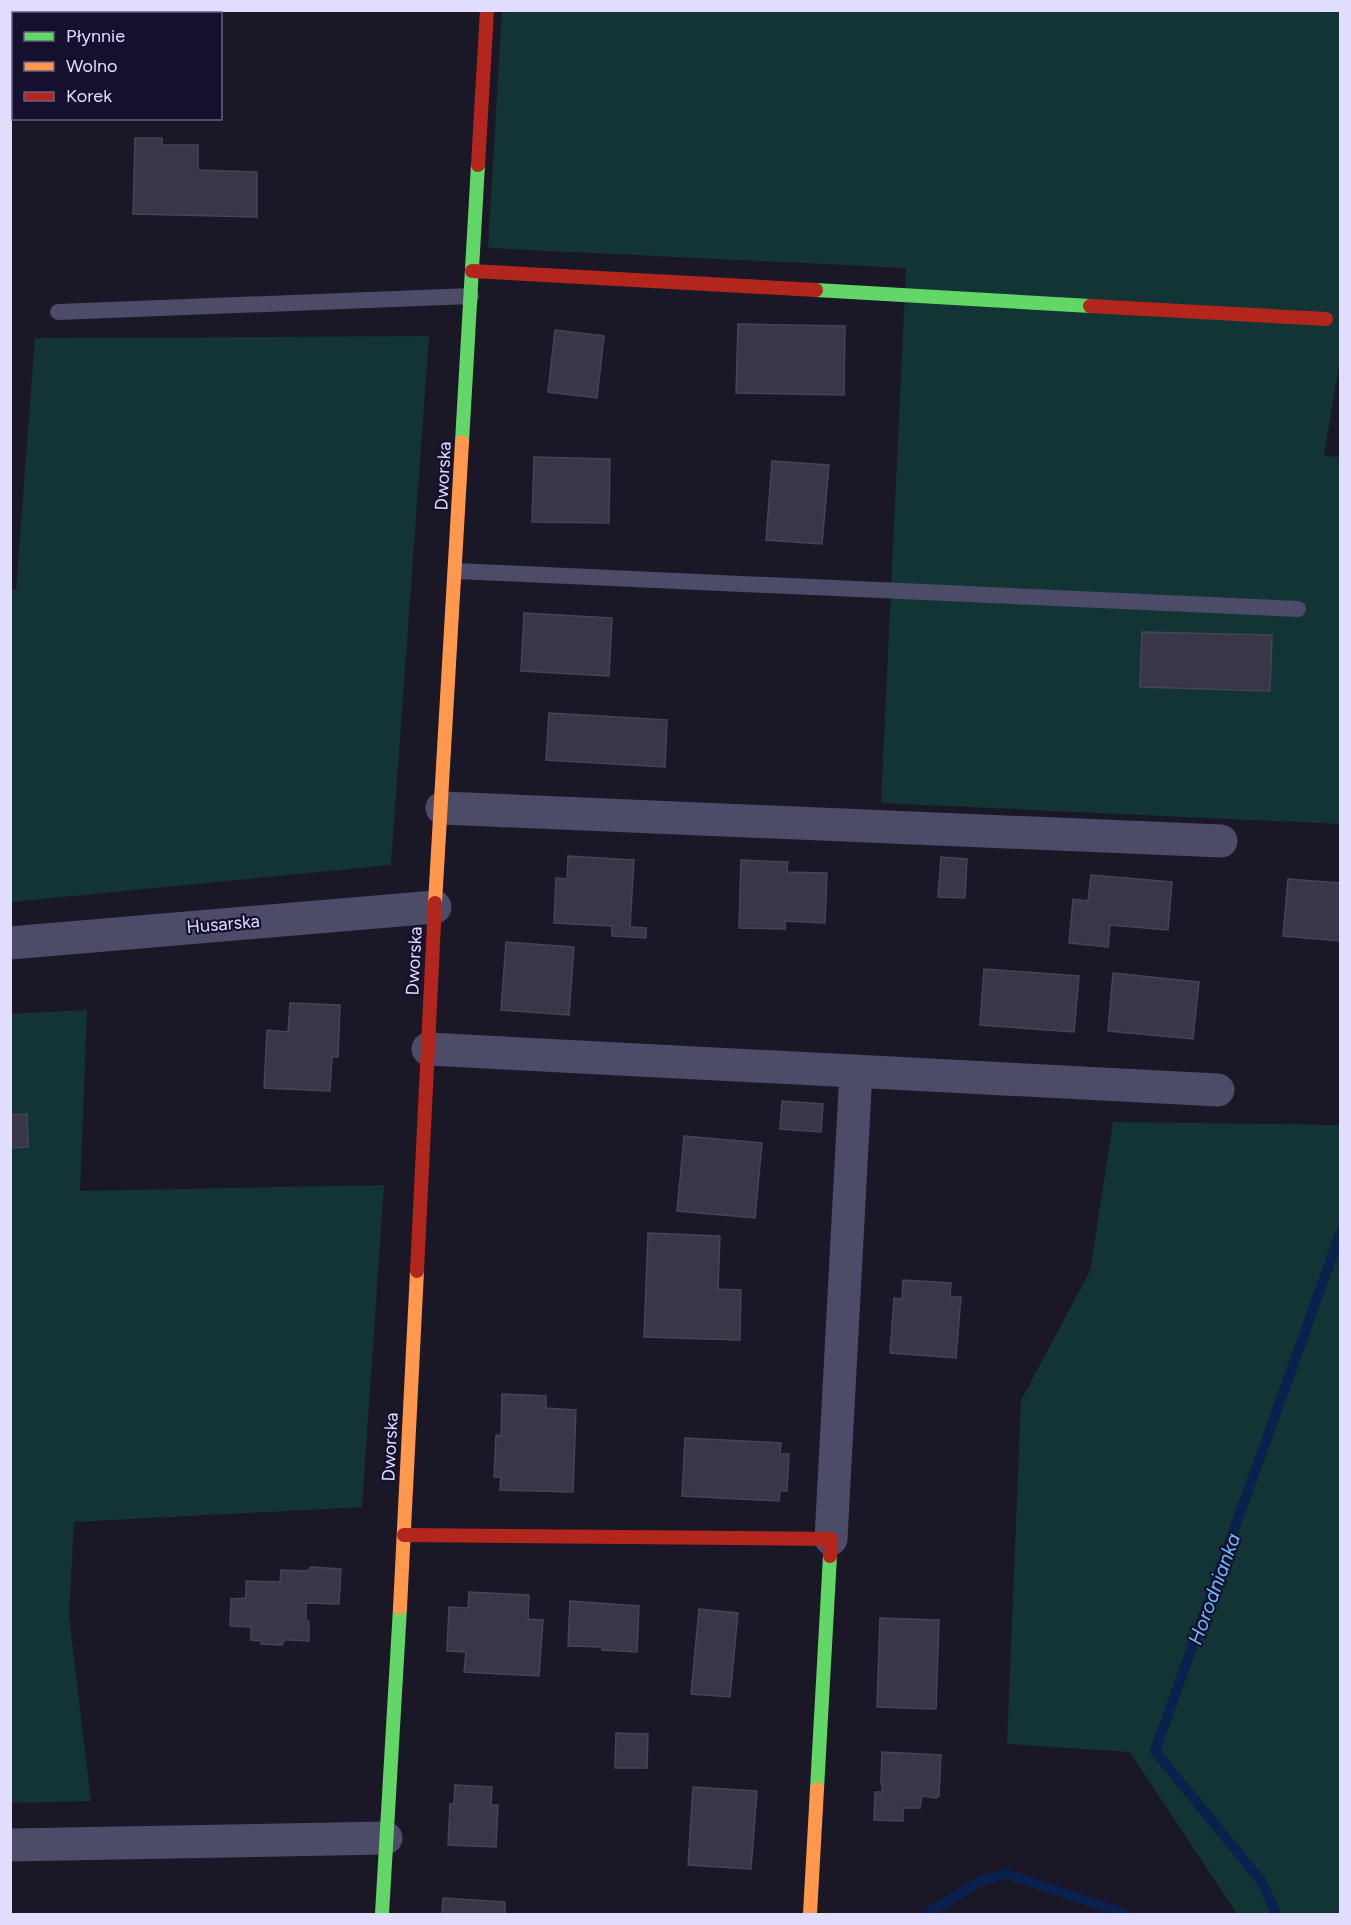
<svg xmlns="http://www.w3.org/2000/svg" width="1351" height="1925" font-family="Figtree,sans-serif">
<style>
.green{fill:#133435}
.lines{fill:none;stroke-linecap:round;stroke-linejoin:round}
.stream{stroke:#09214c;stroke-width:10}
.building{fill:#393648;stroke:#47425a;stroke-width:1.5}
.lane{stroke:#4c4b68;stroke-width:16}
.street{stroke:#4c4b68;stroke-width:33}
.fast{stroke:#63d668;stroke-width:14}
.slow{stroke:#ff974d;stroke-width:14}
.jam{stroke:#b3261e;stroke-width:14}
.labels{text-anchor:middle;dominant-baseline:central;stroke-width:4.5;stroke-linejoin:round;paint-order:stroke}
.street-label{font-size:18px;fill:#e1ddff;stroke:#15102e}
.water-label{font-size:20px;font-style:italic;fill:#6bbbff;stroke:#15102e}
</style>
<rect width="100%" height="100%" fill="#1a1727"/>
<!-- green -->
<path class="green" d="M502 11H1340V360L1324 456 1340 457V824L881 803 906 268 488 248Z
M429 336 391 865 11 902 10 590 16 589 35 338Z
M87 1010 80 1191 384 1185 362 1507 74 1522 69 1617 91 1801 11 1803V1014Z
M1113 1122 1340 1125V1914H1237L1130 1752 1007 1744 1021 1400 1090 1271Z"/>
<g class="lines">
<!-- stream -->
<path class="stream" d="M927 1914 980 1881 1007 1874 1126 1914
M1276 1914 1262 1882 1155 1751 1340 1234"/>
</g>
<!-- building -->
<path class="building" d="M135 138H162V145H198V170L257 172V217L133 214Z
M738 324 845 326 844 395 736 393Z
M555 330 604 336 597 398 548 392Z
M534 457 610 459 609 523 532 522Z
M772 461 829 465 822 544 766 540Z
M524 613 612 618 609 676 521 671Z
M1142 632 1272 635 1270 691 1140 687Z
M549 713 667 720 665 767 546 760Z
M568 856 634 860 630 927 646 928V938L612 936V926L554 923 556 878 567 879Z
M941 857 967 859 965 898 938 897Z
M741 860 788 862 787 872 827 873 825 923 785 921V929L739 928Z
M1091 875 1172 882 1168 930 1110 925 1108 947 1069 943 1073 899 1088 901Z
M1288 879 1340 883V941L1283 936Z
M506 942 574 947 569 1015 501 1010Z
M984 969 1079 976 1074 1032 980 1025Z
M1113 973 1199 982 1193 1039 1108 1031Z
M290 1003 340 1005 338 1057H332L330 1091 264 1088 267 1030 288 1032Z
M782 1101 823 1104 821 1132 780 1129Z
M27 1114 28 1147 10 1148V1115Z
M684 1136 762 1143 755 1218 677 1211Z
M648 1233 720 1236 718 1289 741 1290 740 1340 644 1337Z
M903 1280 951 1283 950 1297H961L956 1358 890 1353 894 1298 902 1299Z
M502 1394 546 1396V1408L576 1410 573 1492 500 1490 501 1477H494L496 1435 501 1436Z
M685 1438 781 1443 780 1454H789L787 1491H780L779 1501 682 1496Z
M311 1567 341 1569 339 1604 306 1603V1620L309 1622V1641L291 1640H284L282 1645 261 1644V1641L251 1640V1627L230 1626 231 1599 246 1598V1581L280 1582 281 1570 307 1571Z
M469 1592 529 1595 528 1619 543 1620 539 1676 464 1672 466 1652 447 1651 449 1607 468 1608Z
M570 1601 639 1606 637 1652 602 1650 601 1647 568 1646Z
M699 1609 738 1613 730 1697 691 1694Z
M880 1618 939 1620 936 1709 877 1707Z
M616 1733 648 1734 647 1768H615Z
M882 1752 941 1755 939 1796 936 1798 922 1796 920 1808H903V1821L874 1820 875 1792H883L881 1782Z
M455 1785 492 1787 491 1805H498L496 1847 448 1845 450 1804H454Z
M693 1787 757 1791 751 1869 688 1865Z
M443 1898 505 1902V1914H442Z"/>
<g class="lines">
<!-- lane -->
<path class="lane" d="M58 312 471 296
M456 571 1298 609"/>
<!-- street -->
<path class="street" d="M442 808 1221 841
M10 943 435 907
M428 1049 1218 1090
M831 1539 856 1071
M10 1845 386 1838"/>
<!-- fast -->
<path class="fast" d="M816 290 1090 306
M462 442 478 165
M817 1789 830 1556
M382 1914 400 1608"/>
<!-- slow -->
<path class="slow" d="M435 903 462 442
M400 1608 417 1271
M810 1914 817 1789"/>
<!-- jam -->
<path class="jam" d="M478 165 487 10
M472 271 816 290
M1090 306 1326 319
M417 1271 435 903
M404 1535 831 1539 830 1556"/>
</g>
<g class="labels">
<!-- street labels -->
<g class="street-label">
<text transform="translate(443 476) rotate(-87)">Dworska</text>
<text transform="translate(223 924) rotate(-5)">Husarska</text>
<text transform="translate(414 961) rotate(-87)">Dworska</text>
<text transform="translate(390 1447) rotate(-87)">Dworska</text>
</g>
<!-- water labels -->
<g class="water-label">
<text transform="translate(1214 1589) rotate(-70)">Horodnianka</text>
</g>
</g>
<!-- border -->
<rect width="1351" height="1925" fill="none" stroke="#e1ddff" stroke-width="24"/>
<!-- legend -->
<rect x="12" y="12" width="210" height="108" fill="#15102e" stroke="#676282" stroke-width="1.5"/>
<rect x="24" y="32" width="30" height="9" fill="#63d668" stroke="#676282" stroke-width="1.5"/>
<text x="66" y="42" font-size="18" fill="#e1ddff">Płynnie</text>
<rect x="24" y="62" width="30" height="9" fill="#ff974d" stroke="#676282" stroke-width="1.5"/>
<text x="66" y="72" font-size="18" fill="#e1ddff">Wolno</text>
<rect x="24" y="92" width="30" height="9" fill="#b3261e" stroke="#676282" stroke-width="1.5"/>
<text x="66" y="102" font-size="18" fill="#e1ddff">Korek</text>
</svg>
